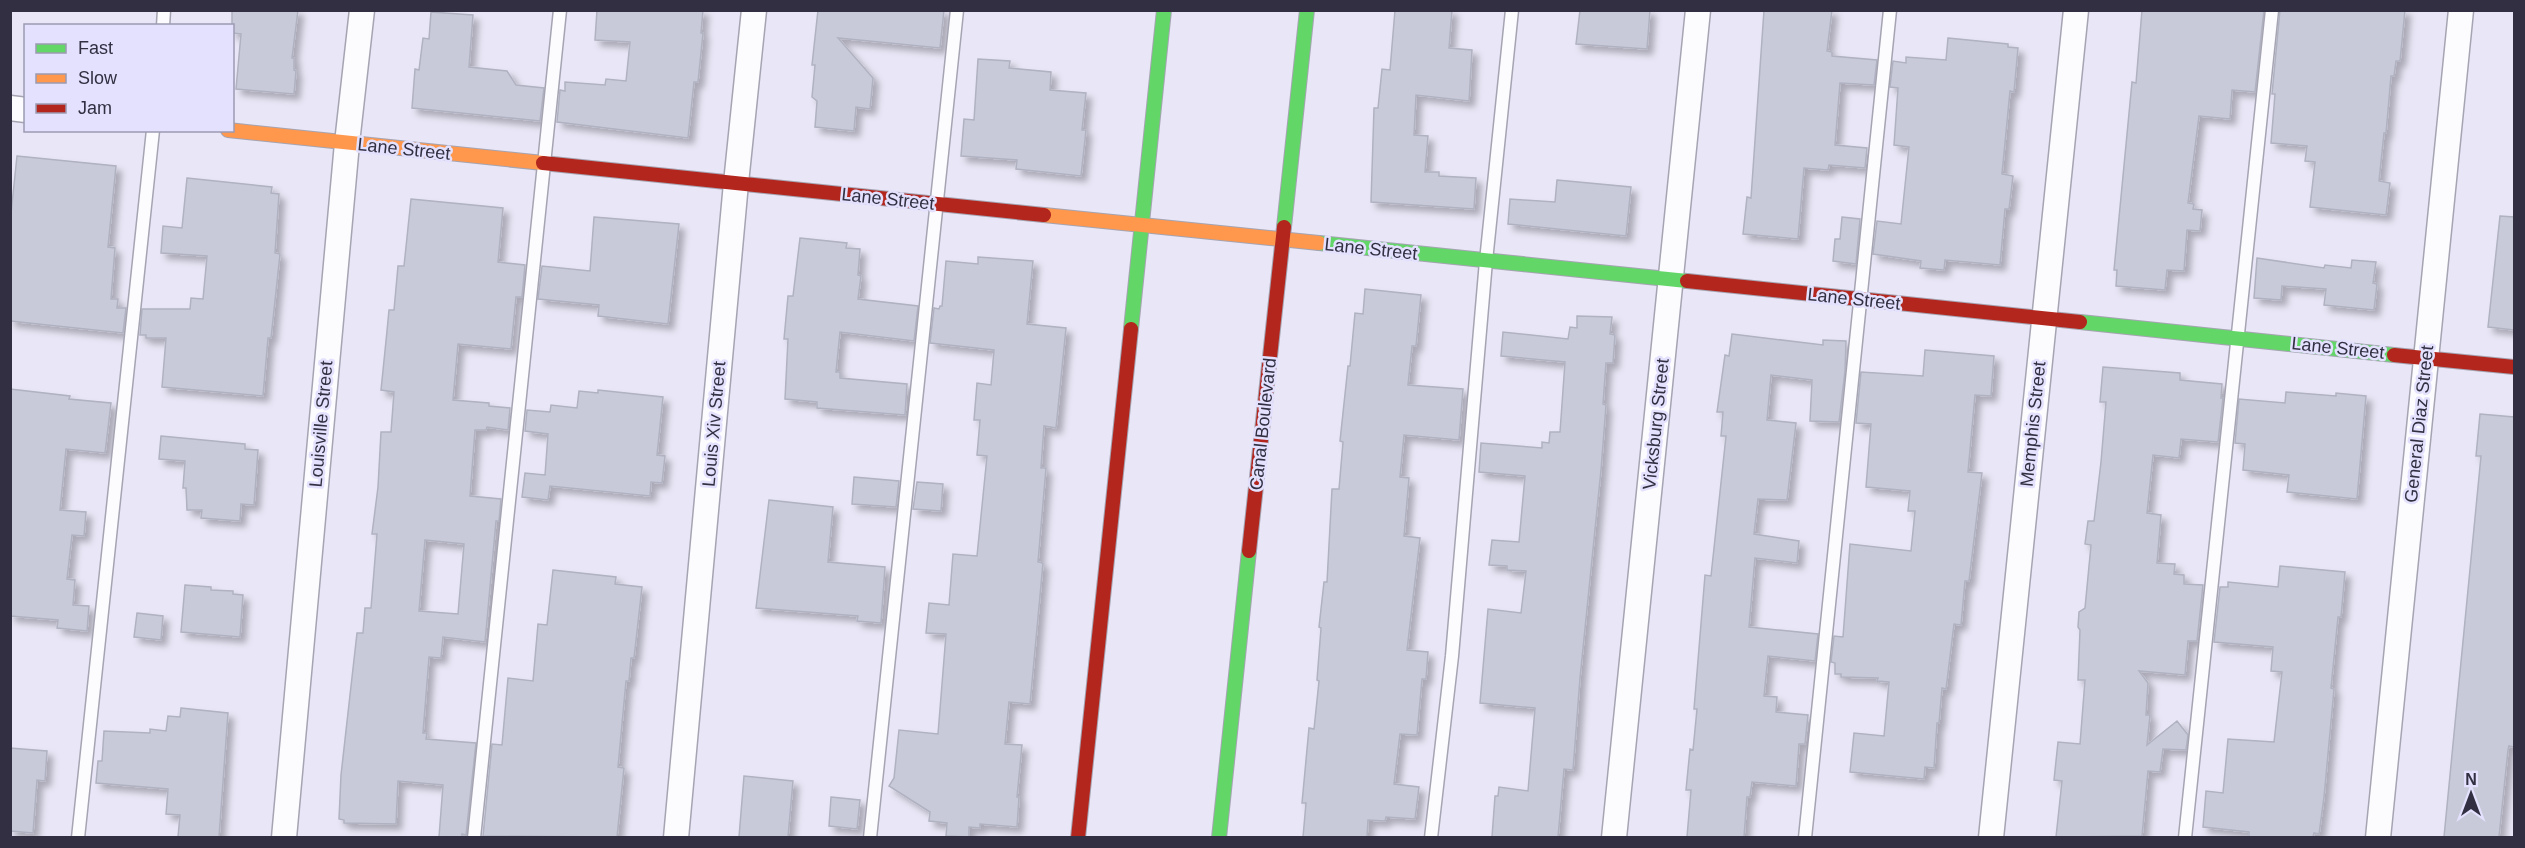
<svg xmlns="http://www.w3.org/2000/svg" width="2525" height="848" font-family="Helvetica,sans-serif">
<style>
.building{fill:#c8cad9;stroke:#b0b2c1;stroke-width:1.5;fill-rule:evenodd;filter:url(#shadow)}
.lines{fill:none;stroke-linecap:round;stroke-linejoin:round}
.lane-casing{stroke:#a5a4b2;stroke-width:15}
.street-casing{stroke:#a5a4b2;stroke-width:27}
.fast-casing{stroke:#a5a4b2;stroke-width:16}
.slow-casing{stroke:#a5a4b2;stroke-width:16}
.jam-casing{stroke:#a5a4b2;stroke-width:16}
.lane{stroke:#fcfbfe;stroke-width:12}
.street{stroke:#fcfbfe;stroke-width:24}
.fast{stroke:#63d668;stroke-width:14}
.slow{stroke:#ff974d;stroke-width:14}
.jam{stroke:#b3261e;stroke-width:14}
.labels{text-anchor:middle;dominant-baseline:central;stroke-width:5;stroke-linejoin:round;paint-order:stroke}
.street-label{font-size:18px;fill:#312f41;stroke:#e3e1fd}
</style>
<defs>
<filter id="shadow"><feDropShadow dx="5.5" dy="5.5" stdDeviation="3" flood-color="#0004"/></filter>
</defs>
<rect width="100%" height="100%" fill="#e9e7f7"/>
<!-- building -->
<path class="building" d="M232 10H298L292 58H294V70L296 71 294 94 236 89 241 34 232 33Z
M597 10H703L701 33H703L698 82H694L688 138 557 122 560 90 565 91V82L605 85 606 79 626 81 630 42 595 40Z
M818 10H944L940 48 838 38 873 78 870 109 856 107 854 131 815 127 817 101 812 97 815 65H812Z
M1395 10H1452L1449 48 1472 50 1469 101 1416 95 1414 135 1428 136 1425 172H1439V176L1476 178 1474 209 1371 202 1374 108H1378L1382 69 1390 70Z
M1580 10H1650L1647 49 1576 44Z
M1764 10H1832L1827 51 1832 52V56L1877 60 1874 85 1840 83 1835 145 1867 148 1865 168 1829 165 1828 170 1804 168 1798 239 1743 234 1747 197 1751 198Z
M2142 10H2264L2255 92 2232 90 2230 119 2199 116 2188 203 2194 204 2193 209 2202 210 2200 231 2187 230 2184 271 2167 270 2165 290 2116 286 2117 270H2114L2132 82 2136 83Z
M2280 10H2405L2400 61H2396L2394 76H2391L2386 133H2384L2379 181 2390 183 2386 215 2310 207 2315 162 2305 161 2307 146 2271 143 2275 94H2272Z
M431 12 473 15 469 67 507 71 516 85 544 88 540 121 412 108 415 69 419 70 423 38 429 39Z
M1948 38 2008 44V47L2018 48 2014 92 2010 91 2002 174 2013 176 2009 209H2005L2000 265 1945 260 1944 270 1920 268 1921 261 1873 254 1877 221 1901 224 1909 147 1894 145 1898 88 1890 87 1893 61 1906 63V57L1946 60Z
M978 59 1010 61 1009 68 1051 72 1050 90 1086 93 1082 130H1086L1081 176 1016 169 1017 160 961 156 964 119 974 120Z
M17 156 116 166 108 247 115 248 111 299H118L117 308H126L123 333 10 321V223Z
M187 178 272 187 271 193 279 194 275 253 280 254 271 338H268L263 396 162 387 166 338H146V335H140L142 309H190L191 298 203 299 207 256 161 253 163 226 182 228Z
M1557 180 1631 187 1626 236 1508 224 1510 199 1555 202Z
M411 199 503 208 498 262 525 265 522 297H516L511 349 458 344 453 400 489 403V406L510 408 508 430 487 427 486 430H475L470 496 501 499 499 521H496L485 642 443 637 441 658 429 657 423 733H427L426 739 476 743 466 835 462 834V837H439L443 785 398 781 396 824 344 823V820L339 819 341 775 357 633H363L365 608H371L377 534H372L378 487 381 432H391L394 392 381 390 387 331 389 310H394L398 266H404ZM425 540 464 544 458 614 419 611Z
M2500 216 2514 217V330L2488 327Z
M594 217 679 224 668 324 598 316 599 305 538 299 542 266 590 271Z
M1842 217 1860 219 1856 264 1833 261 1835 239H1840Z
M800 238 847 243 846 248 860 249 858 275 861 276 858 299 918 306 914 341 840 332 836 372H840V378L907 384 905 415 817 408V402L785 399 788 339H784L788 296H793Z
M978 257 1033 261 1027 324 1066 328 1056 428 1044 426 1041 468H1046L1038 562 1043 563 1030 704 1009 702 1005 744 1022 745 1017 797H1019L1017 827 980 824V828L969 827V837L946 836 947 823 929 821 930 812 889 786 894 778 899 730 938 734 946 634 926 633 929 603 949 605 953 554 977 556 987 456 977 455 980 420H974L977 383 991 385 994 350 930 343 934 308 939 309 940 306H942L946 261 978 264Z
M2257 258 2324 268 2325 265 2351 268 2352 260 2376 262 2373 283 2377 284 2374 310 2324 305 2326 289 2282 286 2281 300 2254 298Z
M1365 289 1421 295 1416 346H1412L1408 385 1463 389 1459 440 1404 435 1400 477 1409 478 1404 536 1420 538 1407 650 1428 652 1426 679H1422L1417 735 1400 734 1394 784 1419 787 1415 819 1386 817 1385 821 1368 820 1367 837H1303L1306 803H1302L1309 728 1314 729 1319 681 1317 680 1321 628 1319 627 1324 582H1327L1332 489H1339L1343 442 1340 441 1348 366H1350L1355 313 1363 314Z
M1577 316 1612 317 1610 334 1615 335 1613 363H1606L1603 404 1606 405 1601 470 1580 678 1573 770 1564 769 1558 837H1492L1495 796H1498L1499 787 1528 791 1535 708 1480 703 1488 609 1521 613 1526 571 1507 570V566L1489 565 1492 540 1519 542 1525 476 1479 472 1481 443 1542 448V442L1549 443 1550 432H1560L1565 362 1501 356 1503 332 1568 339 1570 327 1577 328Z
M1732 334 1823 345V340L1846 341 1845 371 1839 422 1810 421 1812 380 1771 375 1767 420 1796 423 1787 500 1758 499 1754 534 1799 541 1797 563 1755 558 1749 627 1818 634 1815 661 1768 656 1764 696 1777 697 1776 712 1808 715 1805 744H1799L1796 786 1752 782 1750 797H1747L1744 837H1687L1691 790H1686L1690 749 1693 750 1697 709H1694L1705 575 1711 576 1726 436H1721L1723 412H1717L1725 355 1729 356Z
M1925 350 1994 356 1991 396 1975 395 1968 472 1982 473 1969 581H1965L1961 625 1954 624 1946 689 1942 688 1939 723H1937L1934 768 1925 767 1924 779 1850 772 1854 733 1884 736 1889 682 1877 681 1878 678 1841 677V674H1835V663L1831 662 1834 636 1843 637 1850 544 1911 551 1915 511H1908L1910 491 1866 487 1871 424 1856 423 1861 372 1923 376Z
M2103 367 2180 373V380L2222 384 2221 398H2223L2218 442 2181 439 2179 458 2153 455 2147 513 2161 515 2157 563 2175 564 2174 574 2184 575V584L2203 585 2197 641H2188L2185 675 2139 671 2148 683 2146 715H2150L2147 745 2177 721 2188 735 2186 750 2163 749 2160 772 2148 771 2142 836 2056 837 2062 781 2054 780 2058 742 2080 744 2085 680H2078L2080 630 2078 627 2079 612 2085 608 2091 545 2085 544 2088 521H2094L2101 462 2106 402H2100Z
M10 389 70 396 69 399 111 403 105 453 66 449 60 510 86 512 84 536 72 535 67 579 75 580 73 605 89 606 87 631 57 628 58 620 10 616Z
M598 390 663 397 657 455 665 456 662 483 651 482 650 496 550 486 548 500 522 497 525 473 545 475 548 434 525 431 527 410 550 412 551 405 577 408 579 391 598 393Z
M2286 392 2336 396V393L2366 396 2357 499 2287 492 2289 475 2243 470 2245 444 2235 443 2239 399 2285 403Z
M2480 414 2514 417V747L2509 746 2508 750 2499 837H2444L2481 456H2476Z
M161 436 245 444V449L258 450 254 505 241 504 240 521 201 518 202 510H187L186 488H183L185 461 159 459Z
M854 477 899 481 896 507 852 504Z
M917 482 943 484 941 511 913 509Z
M769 500 833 507 828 562 885 567 881 623 857 621 858 616 756 608Z
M2280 566 2345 572 2341 617H2338L2331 688 2334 689 2324 797 2319 834 2314 833 2313 837H2249V832L2203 827 2206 791 2223 793 2228 739 2274 742 2282 672 2271 671 2273 647 2214 642 2220 587H2228V582L2278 587Z
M553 570 616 577 615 584 642 587 634 658H631L629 681H626L618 767 624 768 617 837 483 836 492 744 502 745 508 678 533 681 538 624 547 625Z
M185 585 211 587V590L233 591V594L243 595 240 637 181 632Z
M137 613 163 616 161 640 134 637Z
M181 708 228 713 219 837H178L180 815 166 814 168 789 96 783 98 761H102L104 731 150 733V729L166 731 168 716 180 717Z
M10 748 47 751 45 781 37 780 33 833 10 831Z
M744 776 793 781 788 837H739Z
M831 797 860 800 857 829 829 826Z"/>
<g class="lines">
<defs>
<path id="lane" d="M163 26 164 10
M78 838 153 130
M474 838 560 10
M870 838 957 10
M1431 838 1452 656 1486 261 1512 10
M1805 838 1890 10
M2185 838 2272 10"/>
<path id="street" d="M10 108 26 110
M284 838 347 143 362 10
M676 838 736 183 754 10
M1614 838 1698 10
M1991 838 2076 10
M2378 838 2461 10"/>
<path id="fast" d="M1284 227 1307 10
M1319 243 1687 281
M2080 322 2394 355
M1131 329 1164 10
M1219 838 1249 551"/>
<path id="slow" d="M228 130 543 163
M1044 215 1319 243"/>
<path id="jam" d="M543 163 1044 215
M1687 281 2080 322
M2394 355 2514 367
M1249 551 1284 227
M1078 838 1131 329"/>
</defs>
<!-- lane casing -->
<use href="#lane" class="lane-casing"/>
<!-- street casing -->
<use href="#street" class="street-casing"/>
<!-- fast casing -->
<use href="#fast" class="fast-casing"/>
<!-- slow casing -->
<use href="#slow" class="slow-casing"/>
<!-- jam casing -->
<use href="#jam" class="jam-casing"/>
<!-- lane -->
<use href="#lane" class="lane"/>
<!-- street -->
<use href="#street" class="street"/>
<!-- fast -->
<use href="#fast" class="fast"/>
<!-- slow -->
<use href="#slow" class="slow"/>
<!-- jam -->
<use href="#jam" class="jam"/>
</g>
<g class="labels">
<!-- street labels -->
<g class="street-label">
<text transform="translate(404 149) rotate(6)">Lane Street</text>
<text transform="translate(888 199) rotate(6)">Lane Street</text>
<text transform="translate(1371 249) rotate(6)">Lane Street</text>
<text transform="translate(1854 299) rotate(6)">Lane Street</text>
<text transform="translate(2338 348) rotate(6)">Lane Street</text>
<text transform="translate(321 424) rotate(-85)">Louisville Street</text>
<text transform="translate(714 424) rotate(-85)">Louis Xiv Street</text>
<text transform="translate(1263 424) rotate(-84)">Canal Boulevard</text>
<text transform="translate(1656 424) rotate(-84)">Vicksburg Street</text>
<text transform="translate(2033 424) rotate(-84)">Memphis Street</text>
<text transform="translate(2419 424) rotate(-84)">General Diaz Street</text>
</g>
</g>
<!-- border -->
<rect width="2525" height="848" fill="none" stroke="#312f41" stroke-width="24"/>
<!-- legend -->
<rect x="24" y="24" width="210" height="108" fill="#e3e1fd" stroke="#9c9ab2" stroke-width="1.5"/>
<rect x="36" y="44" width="30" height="9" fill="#63d668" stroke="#9c9ab2" stroke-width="1.5"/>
<text x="78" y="54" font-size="18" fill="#312f41">Fast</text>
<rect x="36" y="74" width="30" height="9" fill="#ff974d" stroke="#9c9ab2" stroke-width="1.5"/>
<text x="78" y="84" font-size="18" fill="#312f41">Slow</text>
<rect x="36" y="104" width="30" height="9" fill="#b3261e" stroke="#9c9ab2" stroke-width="1.5"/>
<text x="78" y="114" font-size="18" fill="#312f41">Jam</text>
<!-- north arrow -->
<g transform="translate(2471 794)" stroke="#e3e1fd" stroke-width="4.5" paint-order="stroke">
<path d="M0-4.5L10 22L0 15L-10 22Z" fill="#312f41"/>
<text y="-9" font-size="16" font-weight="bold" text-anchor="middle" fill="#312f41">N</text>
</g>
</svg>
